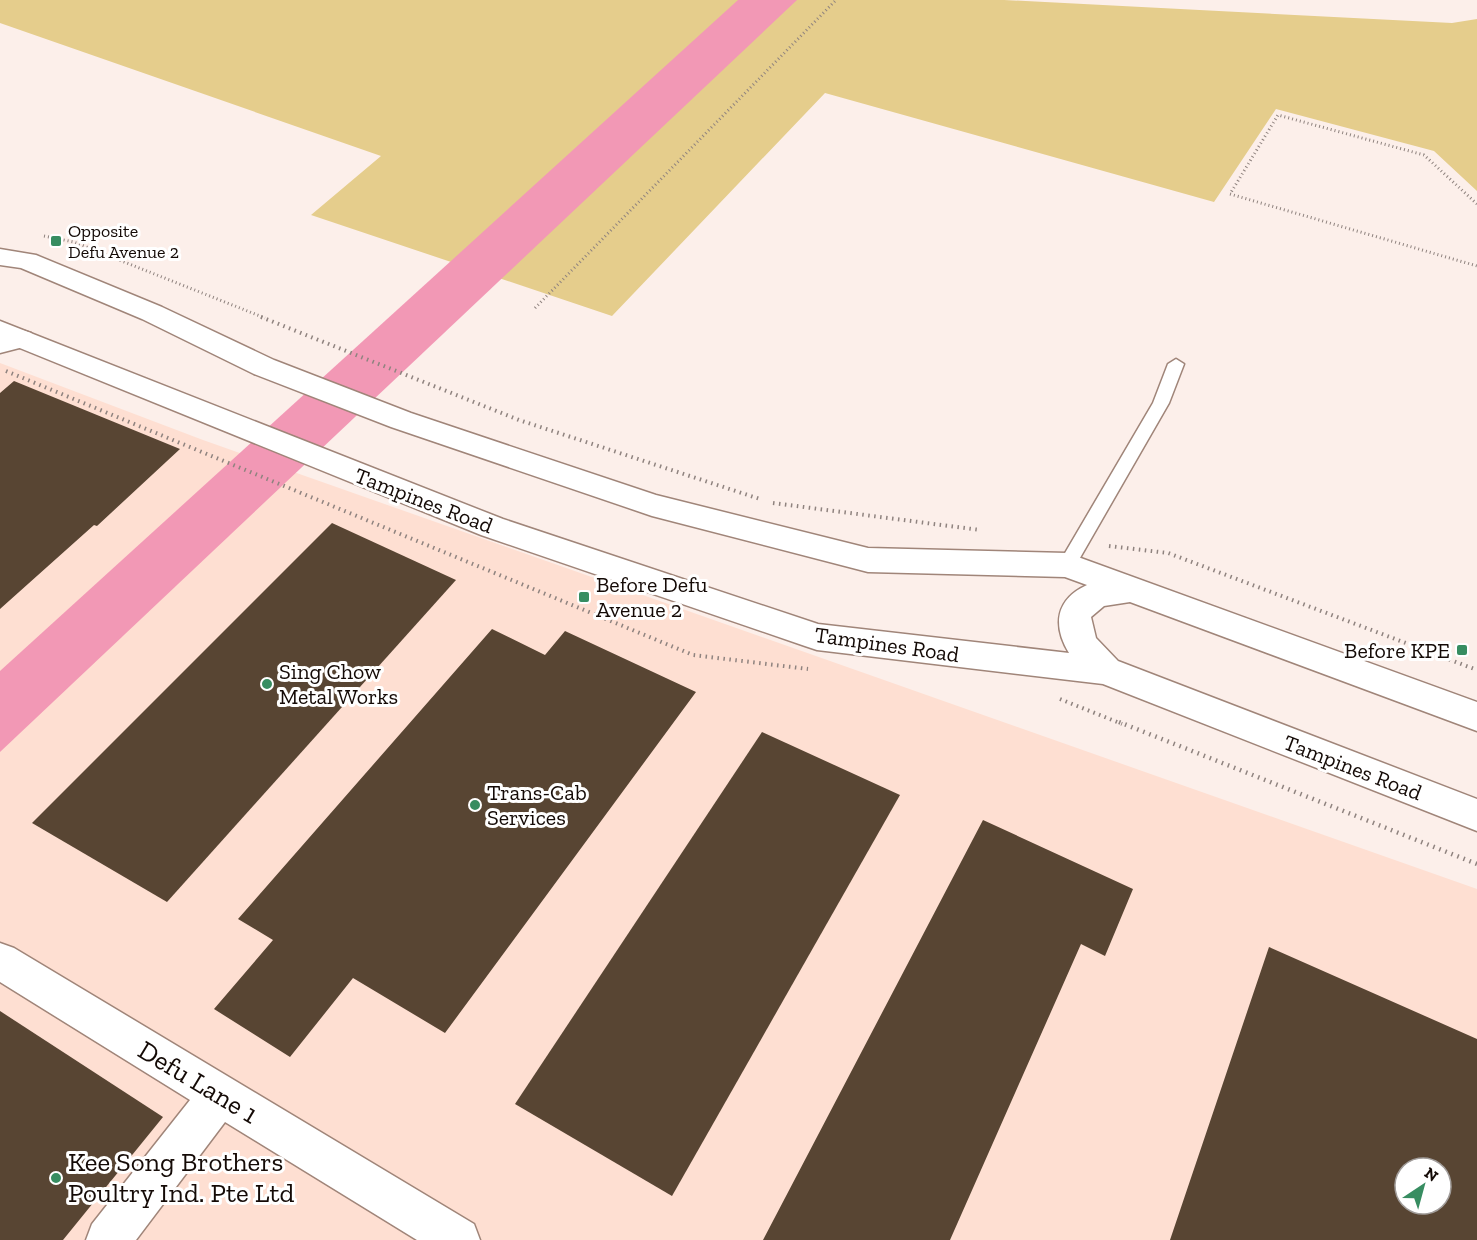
<svg xmlns="http://www.w3.org/2000/svg" width="1477" height="1240" font-family="'Zilla Slab',serif">
<rect width="100%" height="100%" fill="#fcefea"/>
<path fill="#fedfd2" fill-rule="evenodd" d="M0 363 203 440 1477 889V1240H0ZM1405 1168H1441V1204H1405Z"/>
<polygon fill="#e5cd8c" points="0,0 1004,0 1452,23 1477,19 1477,191 1434,151 1276,109 1214,202 825,93 612,316 311,215 381,156 0,23"/>
<polygon fill="#f298b5" points="738,0 797,0 0,752 0,671"/>
<g fill="#584533" fill-rule="evenodd">
<polygon points="14,381 180,449 97,526 94,525 0,609 0,393"/>
<polygon points="332,523 456,580 167,902 32,823"/>
<polygon points="492,629 545,655 565,631 696,692 445,1033 353,978 290,1057 214,1009 273,940 238,919"/>
<polygon points="762,732 900,795 672,1196 515,1104"/>
<polygon points="983,820 1133,889 1105,956 1081,944 950,1240 763,1240"/>
<path d="M1269 947 1477 1039V1240H1170ZM1405 1168H1441V1204H1405Z"/>
<polygon points="0,1011 163,1117 63,1240 0,1240"/>
</g>
<g fill="none" stroke-linecap="round" stroke-linejoin="round">
<defs>
<polygon id="lane" points="1176,359 1184,364 1169,403 1073,570 1061,570 1058,565 1153,403 1168,364"/>
<g id="street">
<polygon points="21,330 31,333 35,339 31,345 0,353 0,335"/>
<polygon points="0,943 14,948 474,1224 480,1240 417,1240 225,1122 136,1240 86,1240 92,1224 190,1100 0,982"/>
</g>
<path id="primary" d="M0 249 36 255 162 307 274 360 411 413 656 495 868 548 1067 553 1477 702V731L1130 602 1104 606 1091 617 1096 638 1118 661 1477 799V831L1103 684 817 650 805 646 481 535 0 340V321L503 519 818 624 1069 653C1052 625 1056 599 1087 585L1065 577 868 572 652 516 391 427 254 374 142 319 21 268 0 265Z"/>
</defs>
<use href="#lane" stroke="#a08579" stroke-width="3"/>
<use href="#street" stroke="#a08579" stroke-width="3"/>
<use href="#primary" stroke="#a08579" stroke-width="3"/>
<g stroke="#8f837f" stroke-width="3" stroke-dasharray="1 3" stroke-linecap="butt">
<polyline points="1477,204 1424,155 1278,115 1230,194 1477,266"/>
<polyline points="44,236 74,242 265,318"/>
<polyline points="535,308 836,0"/>
</g>
<g stroke="#8f837f" stroke-width="4" stroke-dasharray="1.5 4.5" stroke-linecap="butt">
<polyline points="261,317 519,420 760,499"/>
<polyline points="6,371 693,655 808,669"/>
<polyline points="773,503 980,530"/>
<polyline points="1109,546 1168,553 1477,670"/>
<polyline points="1060,699 1122,724"/>
</g>
<polyline stroke="#8f837f" stroke-width="4.5" stroke-dasharray="1.5 5" stroke-linecap="butt" points="1119,722 1477,864"/>
<use href="#lane" fill="#fff" fill-rule="evenodd"/>
<use href="#street" fill="#fff" fill-rule="evenodd"/>
<use href="#primary" fill="#fff" fill-rule="evenodd"/>
</g>
<g fill="#378d61" stroke="#fff" stroke-width="2">
<rect x="50" y="235" width="12" height="12" rx="3"/>
<rect x="578" y="591" width="12" height="12" rx="3"/>
<rect x="1456" y="644" width="12" height="12" rx="3"/>
<circle cx="267" cy="684" r="6"/>
<circle cx="475" cy="805" r="6"/>
<circle cx="56" cy="1178" r="6"/>
</g>
<g text-anchor="middle" stroke-width="6" stroke-linejoin="round" paint-order="stroke">
<g font-size="18" fill="#140a06" stroke="#fff" text-anchor="start">
<text x="68" y="237">Opposite<tspan x="68" dy="21">Defu Avenue 2</tspan></text>
</g>
<g font-size="22" fill="#140a06" stroke="#fff">
<text transform="translate(424 500) rotate(21)" y="8">Tampines Road</text>
<text transform="translate(887 644) rotate(8)" y="8">Tampines Road</text>
<text transform="translate(1353 767) rotate(21)" y="8">Tampines Road</text>
</g>
<g font-size="22" fill="#140a06" stroke="#fff" text-anchor="start">
<text x="596" y="592">Before Defu<tspan x="596" dy="25">Avenue 2</tspan></text>
<text x="1450" y="658" text-anchor="end">Before KPE</text>
<text x="279" y="679">Sing Chow<tspan x="279" dy="25">Metal Works</tspan></text>
<text x="487" y="800">Trans-Cab<tspan x="487" dy="25">Services</tspan></text>
</g>
<g font-size="27" fill="#140a06" stroke="#fff">
<text transform="translate(198 1082) rotate(31)" y="9">Defu Lane 1</text>
</g>
<g font-size="27" fill="#140a06" stroke="#fff" text-anchor="start">
<text x="68" y="1171">Kee Song Brothers<tspan x="68" dy="31">Poultry Ind. Pte Ltd</tspan></text>
</g>
</g>
<g transform="translate(1423 1186) rotate(36)"><circle r="28" fill="#ffffff" stroke="#a19d9b" stroke-width="1.5"/>
<path d="M0-4.5L10 22L0 15L-10 22Z" fill="#378d61"/>
<text y="-9" font-size="16" font-weight="bold" text-anchor="middle" fill="#140a06">N</text>
</g>
</svg>
